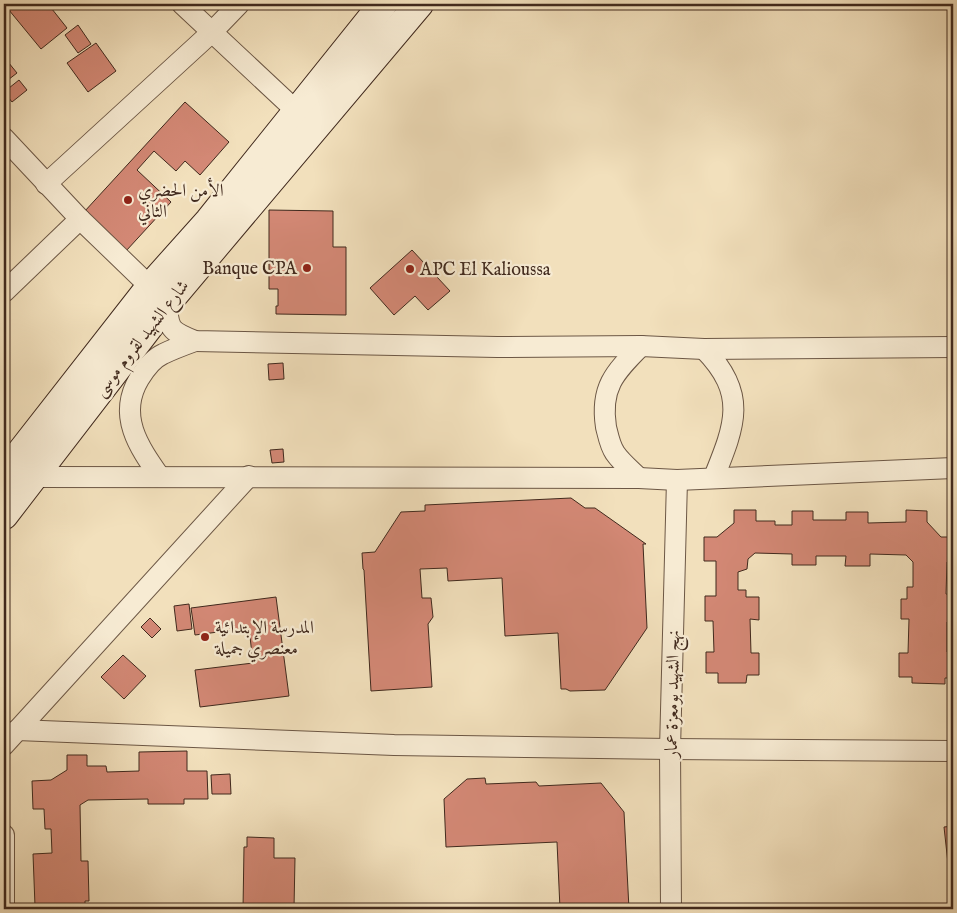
<svg xmlns="http://www.w3.org/2000/svg" width="957" height="913" font-family="'IM FELL English',Amiri,serif">
<rect width="100%" height="100%" fill="#f2e0bc"/>
<filter id="stains"><feTurbulence type="fractalNoise" baseFrequency=".004" numOctaves="4"/><feColorMatrix values="0 0 0 0 .2 0 0 0 0 .09 0 0 0 0 .02 0 0 0 .5 -.17"/></filter>
<radialGradient id="worn" r=".72"><stop offset=".6" stop-color="#630" stop-opacity="0"/><stop offset="1" stop-color="#630" stop-opacity=".3"/></radialGradient>
<g fill="#d38875" stroke="#40291d">
<polygon points="4,4 48,4 67,28 41,49"/>
<polygon points="78,25 91,44 78,53 65,35"/>
<polygon points="96,43 116,71 88,92 67,63"/>
<polygon points="4,57 17,73 4,83"/>
<polygon points="19,80 27,90 12,102 4,92"/>
<polygon points="185,102 229,142 200,175 185,161 176,171 154,151 137,170 171,202 126,251 84,212"/>
<polygon points="269,210 333,211 333,247 346,247 346,315 276,314 276,306 278,306 278,289 269,289"/>
<polygon points="412,250 450,291 428,310 415,296 394,315 370,288"/>
<polygon points="283,363 284,379 269,380 268,364"/>
<polygon points="283,449 284,462 272,463 270,450"/>
<polygon points="571,498 585,508 595,508 646,544 643,544 647,628 605,690 570,691 566,689 561,689 558,633 505,636 502,578 448,581 447,568 420,569 422,598 431,598 433,617 428,624 432,687 371,691 364,570 363,569 362,553 375,552 401,512 425,511 425,505"/>
<polygon points="734,510 756,510 756,521 775,521 775,525 792,525 792,511 813,511 813,520 846,520 846,512 868,512 868,523 906,522 906,510 927,511 927,522 941,537 953,537 953,562 947,562 946,594 953,595 953,622 947,622 947,652 953,652 953,678 945,678 945,684 912,683 912,677 899,677 899,653 908,653 909,619 901,619 901,599 907,599 907,587 913,587 913,562 906,555 870,554 870,566 845,566 846,556 816,556 816,565 792,565 792,554 755,553 748,559 747,569 738,572 738,590 746,590 746,597 759,597 759,620 750,619 751,653 759,653 759,675 747,675 746,683 718,683 718,673 706,673 706,652 714,652 713,621 705,621 705,596 716,596 716,561 704,561 704,537 717,537 734,523"/>
<polygon points="276,597 289,696 200,707 195,670 253,663 249,628 195,635 191,608"/>
<polygon points="189,604 192,629 177,631 174,606"/>
<polygon points="150,618 161,629 152,638 141,627"/>
<polygon points="123,655 146,676 124,699 101,677"/>
<polygon points="187,751 187,771 207,771 208,799 184,799 184,804 148,804 148,799 88,800 80,805 81,861 88,861 89,901 85,901 85,909 56,909 56,906 35,906 33,854 52,853 51,829 45,829 44,809 33,809 32,781 51,780 67,770 67,755 87,755 87,766 106,766 107,772 139,771 139,752"/>
<polygon points="230,774 231,794 212,794 211,775"/>
<polygon points="485,778 486,784 536,782 539,786 601,783 624,812 629,909 560,909 557,842 446,847 444,799 467,779"/>
<polygon points="953,826 953,909 944,827"/>
<polygon points="247,837 274,838 274,858 295,858 294,908 243,909 244,847 247,847"/>
</g>
<g fill="none" stroke-linecap="round" stroke-linejoin="round">
<defs>
<g id="street">
<polyline points="182,4 306,120"/>
<path d="M4 138 80 219 167 303C168 329 170 331 195 341L497 347 641 346 704 349 953 347"/>
<polyline points="46,184 212,32 239,4"/>
<polyline points="4,292 80,219"/>
<path d="M704 349C748 394 735 425 714 477"/>
<polyline points="33,477 639,478 677,480 953,468"/>
<path d="M160 477C139 447 117 416 139 379 145 369 152 359 163 354 173 349 184 345 195 341"/>
<path d="M639 478C631 470 621 462 615 453 610 446 608 435 606 427 600 388 614 373 641 346"/>
<polyline points="17,730 394,745 670,749 953,751"/>
<polyline points="4,745 249,476"/>
<polyline points="4,835 4,909"/>
<polyline points="671,909 670,749 677,480"/>
</g>
<g id="secondary">
<polyline points="4,474 150,287 209,221 383,4"/>
<polyline points="4,515 167,303 419,4"/>
</g>
</defs>
<use href="#street" stroke="#6c5745" stroke-width="22"/>
<use href="#secondary" stroke="#40291d" stroke-width="30"/>
<use href="#street" stroke="#f7ebd3" stroke-width="20"/>
<use href="#secondary" stroke="#f7ebd3" stroke-width="28"/>
</g>
<g fill="#8f2418" stroke="#f7ebd3" stroke-width="2">
<circle cx="128" cy="200" r="5"/>
<circle cx="307" cy="268" r="5"/>
<circle cx="410" cy="269" r="5"/>
<circle cx="205" cy="637" r="5"/>
</g>
<g text-anchor="middle" stroke-width="4.5" stroke-linejoin="round" paint-order="stroke">
<g font-size="18" fill="#40291d" stroke="#f7ebd3" text-anchor="start">
<text x="138" y="196">الأمن الحضري<tspan x="138" dy="21">الثاني</tspan></text>
<text x="297" y="274" text-anchor="end">Banque CPA</text>
<text x="420" y="275">APC El Kalioussa</text>
<text x="215" y="633">المدرسة الإبتدائية<tspan x="215" dy="21">معنصري جميلة</tspan></text>
</g>
<g font-size="18" fill="#40291d" stroke="#f7ebd3">
<text transform="translate(141 338) rotate(-52)" y="6">شارع الشهيد لقروم موسى</text>
<text transform="translate(672 694) rotate(-89)" y="6">نهج الشهيد بومعزة عمار</text>
</g>
</g>
<rect width="957" height="913" fill="none" stroke="#f2e0bc" stroke-width="20"/>
<rect x="5" y="5" width="947" height="903" fill="none" stroke="#40291d" stroke-width="2.5"/>
<rect x="10" y="10" width="937" height="893" fill="none" stroke="#40291d"/>
<rect width="100%" height="100%" filter="url(#stains)"/>
<rect width="100%" height="100%" fill="url(#worn)"/>
</svg>
